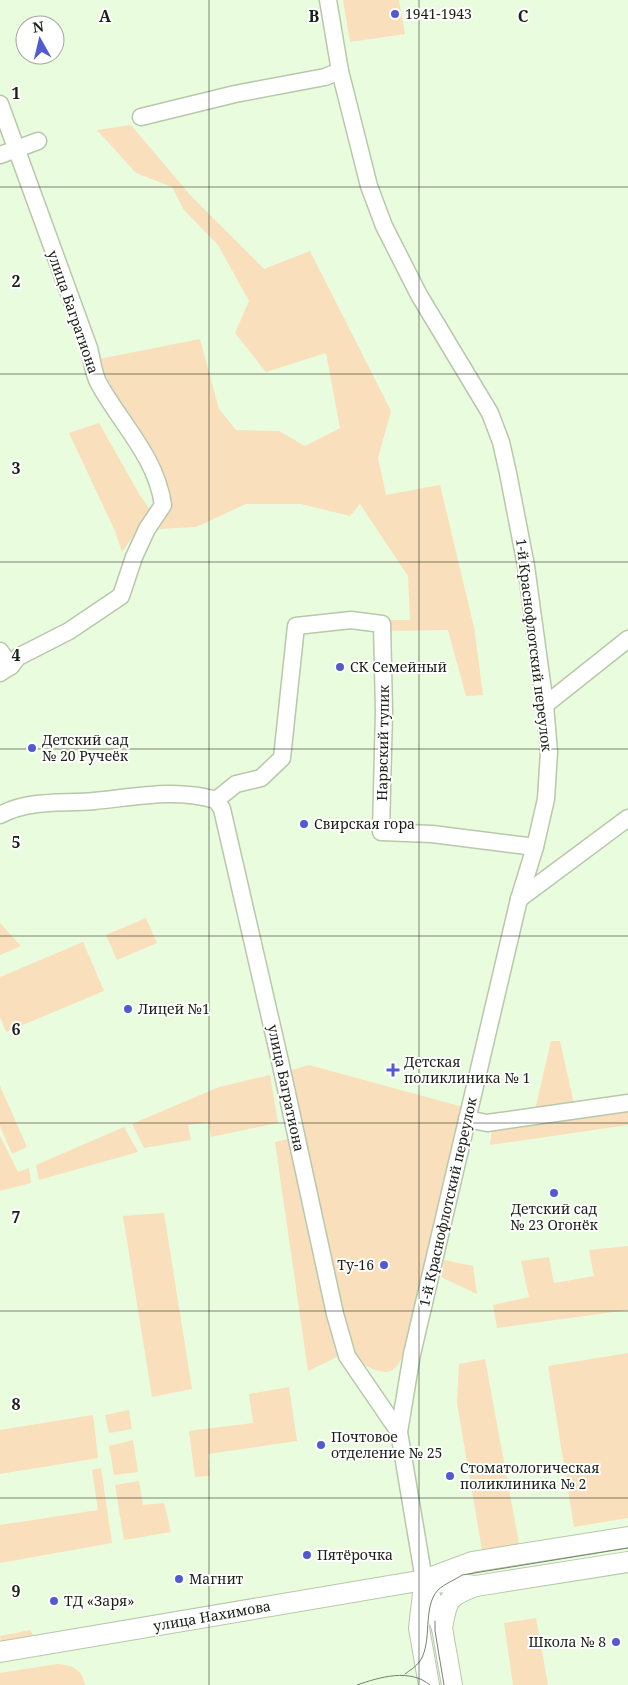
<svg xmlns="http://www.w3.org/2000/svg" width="628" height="1685" font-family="'Noto Serif',serif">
<rect width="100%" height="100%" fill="#eafcde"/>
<g fill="#f9dfbb">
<polygon points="343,0 399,0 405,34 350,42"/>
<polygon points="131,125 191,196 264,269 310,251 391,411 378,458 386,495 440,485 474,627 483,695 466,696 448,630 388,631 388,620 410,620 408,576 360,504 350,516 301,504 246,504 196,527 159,529 145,544 166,506 123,414 99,359 200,339 219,409 236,430 279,431 305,446 340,428 326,353 266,372 235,333 249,301 218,245 184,210 172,187 136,173 97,130"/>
<polygon points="99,423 139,494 151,511 122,552 115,531 69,433"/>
<polygon points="146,918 157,943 117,960 106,935"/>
<polygon points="0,923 21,946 0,955"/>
<polygon points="83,942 104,991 6,1032 0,1017 0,977"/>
<polygon points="551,1041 560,1041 574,1104 535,1110"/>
<path d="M309 1065 463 1107 408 1337C405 1346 402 1363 394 1369 389 1373 384 1372 379 1371 363 1367 355 1358 347 1344L289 1071Z"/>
<polygon points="270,1075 278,1123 211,1137 209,1122 188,1125 191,1140 144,1148 132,1124 219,1087"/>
<polygon points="0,1086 27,1147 12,1154 0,1126"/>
<polygon points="628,1108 628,1125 490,1145 492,1129"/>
<polygon points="124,1127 138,1152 39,1180 36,1165"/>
<polygon points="0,1136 18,1172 29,1168 31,1183 0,1191"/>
<polygon points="291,1138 339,1356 308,1371 275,1142"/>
<polygon points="164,1213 192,1389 152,1397 123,1216"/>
<polygon points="628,1246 628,1310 497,1328 493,1305 529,1297 521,1261 549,1257 554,1283 594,1276 589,1250"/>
<polygon points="444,1260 473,1266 477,1294 441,1277"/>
<polygon points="628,1353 628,1518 574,1527 548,1366"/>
<polygon points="485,1359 520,1549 483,1556 457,1403 459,1364"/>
<polygon points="289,1387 297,1441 208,1454 210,1476 195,1477 189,1431 253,1423 249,1394"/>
<polygon points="129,1410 132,1429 109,1433 105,1415"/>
<polygon points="93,1415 98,1458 0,1474 0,1430"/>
<polygon points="133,1440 138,1472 114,1475 109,1446"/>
<polygon points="101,1468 112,1543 0,1563 0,1525 98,1510 92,1470"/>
<polygon points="139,1481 143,1505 164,1503 171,1532 124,1540 115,1485"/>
<polygon points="536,1618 548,1685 513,1685 504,1623"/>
<polygon points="30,1630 37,1641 2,1647 0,1636"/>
<path d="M57 1664C72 1665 82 1669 85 1685H0V1673Z"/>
</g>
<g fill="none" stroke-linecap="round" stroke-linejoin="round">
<defs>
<g id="minor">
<polyline points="328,0 340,71 369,186 384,226 419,295 490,413 501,442 508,473 526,566 545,705 549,752 546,799 535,847 519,899 412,1354 399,1432"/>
<path d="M0 104 89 348C92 359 93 372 98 382 120 423 156 456 163 505L147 529 134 557 121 596 69 631 18 657 11 666 0 673"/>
<polyline points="141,117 235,94 325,77 340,71"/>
<polyline points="0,155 38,141"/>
<polyline points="0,651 11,666"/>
<polyline points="545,705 628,639"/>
<polyline points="216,800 236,784 261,778 282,758 296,626 351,620 382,624 384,711 381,832 432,834 535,847"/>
<path d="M0 815C30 799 62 804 94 801 136 797 175 788 216 800L222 809 280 1061 335 1314 347 1356 399 1432 424 1580"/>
<polyline points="519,899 628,818"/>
<polyline points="467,1119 487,1123 628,1103"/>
</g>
<g id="major">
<polyline points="424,1580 442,1628 452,1685"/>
<polyline points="429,1581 476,1586 628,1562"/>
<polyline points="424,1585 419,1628 429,1685"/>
<path d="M442 1628C447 1599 448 1596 476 1586"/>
<polyline points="0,1652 424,1580 472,1562 628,1537"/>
</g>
</defs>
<use href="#minor" stroke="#b7c8ab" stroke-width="19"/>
<use href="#major" stroke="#b7c8ab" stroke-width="22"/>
<use href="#minor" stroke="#fff" stroke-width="16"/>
<use href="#major" stroke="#fff" stroke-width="20"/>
<g stroke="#75816e" stroke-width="1">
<polyline points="435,1621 435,1631 444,1685"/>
<path d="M405 1674C410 1670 416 1667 420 1661 433 1641 422 1607 438 1590 444 1584 455 1580 462 1575L628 1548"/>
<path d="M357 1685C380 1677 410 1668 430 1685"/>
</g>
</g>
<path fill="none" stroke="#1a2016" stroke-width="1" stroke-opacity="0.55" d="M209 0V1685M419 0V1685M0 187H628M0 374H628M0 562H628M0 749H628M0 936H628M0 1123H628M0 1311H628M0 1498H628"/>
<g fill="#525ad0" stroke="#fff" stroke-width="2">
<circle cx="395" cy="14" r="5"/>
<circle cx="340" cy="667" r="5"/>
<circle cx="32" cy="748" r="5"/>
<circle cx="304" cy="824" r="5"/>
<circle cx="128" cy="1009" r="5"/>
<path d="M390.5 1062.5h5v5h5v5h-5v5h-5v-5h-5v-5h5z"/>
<circle cx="554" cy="1193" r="5"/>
<circle cx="384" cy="1265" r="5"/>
<circle cx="321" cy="1445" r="5"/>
<circle cx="450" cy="1476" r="5"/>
<circle cx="307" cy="1555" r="5"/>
<circle cx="179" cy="1579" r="5"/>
<circle cx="54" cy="1601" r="5"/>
<circle cx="616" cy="1642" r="5"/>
</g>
<g text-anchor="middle" stroke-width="4" stroke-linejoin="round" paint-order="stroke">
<g font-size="14" fill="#1a2016" stroke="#fff" text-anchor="start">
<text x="405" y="19">1941-1943</text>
<text x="350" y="672">СК Семейный</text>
<text x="42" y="745">Детский сад<tspan x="42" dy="16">№ 20 Ручеёк</tspan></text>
<text x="314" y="829">Свирская гора</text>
<text x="138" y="1014">Лицей №1</text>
<text x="404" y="1067">Детская<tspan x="404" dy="16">поликлиника № 1</tspan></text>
<text x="554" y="1214" text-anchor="middle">Детский сад<tspan x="554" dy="16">№ 23 Огонёк</tspan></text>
<text x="374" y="1270" text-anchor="end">Ту-16</text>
<text x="331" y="1442">Почтовое<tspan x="331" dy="16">отделение № 25</tspan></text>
<text x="460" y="1473">Стоматологическая<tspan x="460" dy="16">поликлиника № 2</tspan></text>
<text x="317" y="1560">Пятёрочка</text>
<text x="189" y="1584">Магнит</text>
<text x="64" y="1606">ТД «Заря»</text>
<text x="606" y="1647" text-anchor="end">Школа № 8</text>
</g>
<g font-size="14" fill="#1a2016" stroke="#fff">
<text transform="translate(73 312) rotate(71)" y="5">улица Багратиона</text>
<text transform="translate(534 645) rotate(83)" y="5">1-й Краснофлотский переулок</text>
<text transform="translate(383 743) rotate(-89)" y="5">Нарвский тупик</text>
<text transform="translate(286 1088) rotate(78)" y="5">улица Багратиона</text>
<text transform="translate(448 1202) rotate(-77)" y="5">1-й Краснофлотский переулок</text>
<text transform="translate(212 1616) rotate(-10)" y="5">улица Нахимова</text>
</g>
</g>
<g font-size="16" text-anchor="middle" font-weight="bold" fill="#1a2016" stroke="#fff" stroke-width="4" stroke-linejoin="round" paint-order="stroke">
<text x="105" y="22">A</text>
<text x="314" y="22">B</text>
<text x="523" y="22">C</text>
<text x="16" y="99">1</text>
<text x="16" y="287">2</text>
<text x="16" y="474">3</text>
<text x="16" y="661">4</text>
<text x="16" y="848">5</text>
<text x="16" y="1035">6</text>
<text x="16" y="1223">7</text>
<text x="16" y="1410">8</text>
<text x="16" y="1597">9</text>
</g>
<g transform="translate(40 40) rotate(352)"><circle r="24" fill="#ffffff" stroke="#a3a6a2"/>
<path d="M0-4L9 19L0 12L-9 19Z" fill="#525ad0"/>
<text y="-8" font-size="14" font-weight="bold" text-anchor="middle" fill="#1a2016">N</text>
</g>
</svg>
